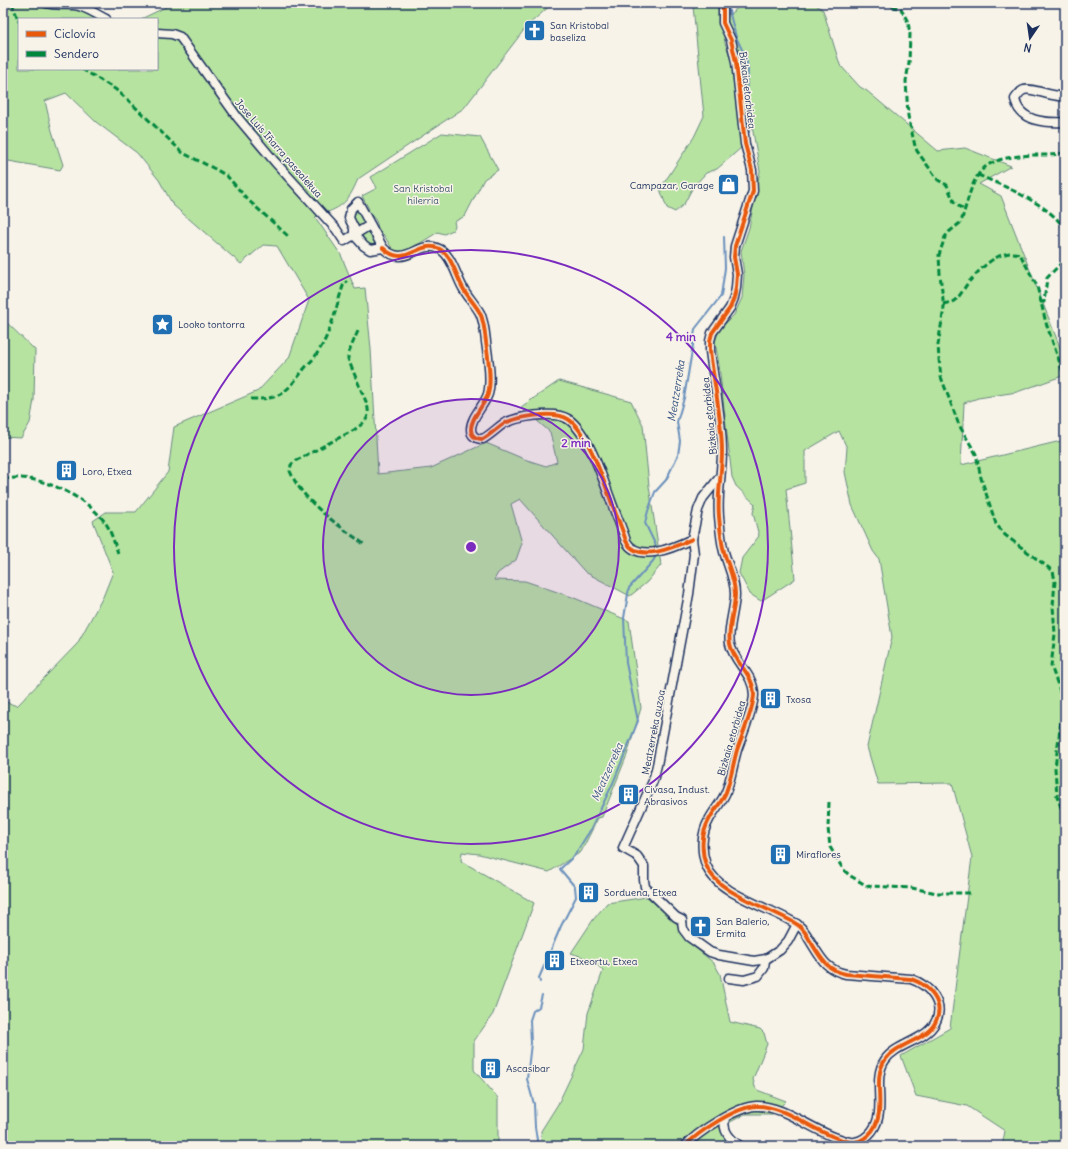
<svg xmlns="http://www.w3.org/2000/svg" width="1068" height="1149" font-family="Delius,sans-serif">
<rect width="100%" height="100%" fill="#f7f3e8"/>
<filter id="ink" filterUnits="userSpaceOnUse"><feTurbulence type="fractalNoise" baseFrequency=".025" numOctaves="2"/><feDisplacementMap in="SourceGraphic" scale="8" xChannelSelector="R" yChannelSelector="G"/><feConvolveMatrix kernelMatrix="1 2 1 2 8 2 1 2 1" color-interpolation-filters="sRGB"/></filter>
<g filter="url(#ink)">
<g fill="#b7e3a1" stroke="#698980">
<path d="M3 3H32L47 8 74 7 98 19H19V69H157V19H141L166 7V3H553L527 26 464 108 358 179C347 205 342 207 315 217L341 255 355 289 365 288 371 349 378 474 431 468 486 443 524 459 546 466 557 462 550 432 521 407 559 381 631 401 643 425 649 486 661 565 647 582 630 596 585 572 520 499 511 504 522 543 516 560 498 573 494 580 525 581 572 597 629 621 641 708 627 755 602 817 598 818 581 852 549 872 479 854 462 852 461 861 534 903 493 1014 474 1041V1070L498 1098V1146H3V701L17 706 77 644 103 597 113 572 93 521 106 512H136L168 472 174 427 258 391 289 358 309 300 277 246 263 245 241 264 173 205 159 180 137 153 96 122 66 93 45 101 52 131 63 165 60 170 3 160Z"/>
<polygon points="660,3 721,3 720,12 725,43 732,61 735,95 741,142 742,147 717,169 706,173 693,187 684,204 675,212 667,208 660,189 694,137 704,116 693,6 659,8"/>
<polygon points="744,3 814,3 823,10 840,65 860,87 867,91 938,151 965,148 1011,166 979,184 1001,196 1065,360 1065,375 1017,392 978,398 964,403 961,465 1065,440 1065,1146 1002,1146 1005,1131 967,1106 916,1096 901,1056 950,1028 972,857 952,783 878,784 867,747 892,637 879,559 873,551 852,505 845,472 847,448 839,431 805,451 805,483 786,489 795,579 761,601 750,594 739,573 742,558 759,536 753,513 755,504 736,486 732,477 719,365 715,342 719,330 734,315 742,298 744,275 741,251 749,228 760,171 739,53 726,17"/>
<path d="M442 133 480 137 498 170 484 179 465 216 454 222 455 226 453 230 444 234 438 232 414 247 395 253 383 234 380 235C375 228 381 224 371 215H368L366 211 369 209 362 196 377 188 371 177Z"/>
<path d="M358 209 366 223 357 229C354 221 351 216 358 209Z"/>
<path d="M370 229 377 244C368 247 365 241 361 234Z"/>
<polygon points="3,319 35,350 34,400 30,423 21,438 3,437"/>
<path d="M647 897 673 919 693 946 714 963 720 974 730 1022 760 1029 764 1033 767 1044 753 1079 755 1087 757 1090 786 1101 773 1114H745L725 1125 726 1139 735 1146H542L541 1131 558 1104 584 1049 588 1013 603 971C594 960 583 957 571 953L593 920 607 903Z"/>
</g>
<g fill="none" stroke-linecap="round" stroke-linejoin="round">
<g stroke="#6a90bc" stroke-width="2">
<polyline points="727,3 736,37 746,58 748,69 747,97 748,111 749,132"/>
<polyline points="656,546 645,523 648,511 655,492 666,480 678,455 680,441 677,422 684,398 693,345 695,329 721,296 725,268 724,237"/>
<polyline points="540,982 539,978 561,926 576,897 575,887 560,869 574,856 591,829 613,783 638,721 626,663 624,618 629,588 653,561 656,556"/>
<polyline points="536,1146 537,1140 535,1127 534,1104 527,1079 531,1043 530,1020 533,1011 539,1007 542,995"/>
</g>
<defs>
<g id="minor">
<path d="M46 3C56 6 64 4 74 5 85 6 96 14 106 19"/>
<polyline points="157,33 172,34 180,37 238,118 275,162 336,229 344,241 370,225"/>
<path d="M1065 96C1053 98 1032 87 1024 90 1020 91 1018 95 1015 99 1019 122 1046 123 1065 122"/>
<polygon points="358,202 383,248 370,250 364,246 354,235 354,228 349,218 351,209"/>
<path d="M383 248C405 269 417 241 437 248 451 252 456 276 463 288 467 296 475 304 480 313 484 321 485 333 486 342 488 357 492 380 488 394 484 406 471 417 471 429 471 437 477 439 483 439 490 435 496 429 503 424 516 417 554 410 568 419 588 432 603 479 611 501 616 515 622 528 626 541 638 564 675 547 692 539"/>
<polyline points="720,477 703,498 698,510 692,539 694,554 689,594 657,765 653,781 623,848 637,856 644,866 644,880 645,887 676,917 682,920 683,929 689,937 710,952 719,955 754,961 766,959 780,950 788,941 797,924"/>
<polyline points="729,978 744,980 758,976 764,968 765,960"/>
<path d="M725 1118C722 1131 730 1139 740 1146"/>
<path d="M685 1146C698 1132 736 1107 756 1106 783 1105 812 1130 837 1138 843 1140 849 1143 855 1142 862 1141 868 1136 872 1131 888 1110 871 1080 885 1060 897 1043 925 1041 935 1023 946 1004 929 985 911 979L846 974C825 970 820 956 809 939 806 933 803 929 798 925 773 908 717 895 706 865 701 851 701 834 709 820 714 810 722 802 726 792 731 779 733 764 737 750 742 735 753 711 754 695 754 674 734 663 730 644 727 629 735 610 735 594 735 579 728 566 724 552 721 541 720 528 719 516 717 494 722 473 722 452 722 418 714 384 710 351V341L712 333 730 308 734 298 736 288 737 274 734 257 735 246 753 191 752 170 745 144 736 62 731 40 723 23V3"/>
</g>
</defs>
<use href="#minor" stroke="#1b2f5e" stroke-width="11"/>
<use href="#minor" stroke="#f7f3e8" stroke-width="8"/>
<g stroke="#00873e" stroke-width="3" stroke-dasharray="6 3" stroke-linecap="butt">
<polyline points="12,3 19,22"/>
<polyline points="883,3 901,9 908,22 910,34 909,63 906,81 908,116 915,146 917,151 938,180 947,185 954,202 961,208 965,207"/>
<polyline points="82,69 115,89 129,101 183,153 215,169 227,176 248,200 288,236"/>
<path d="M1065 152C1054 156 1042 155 1031 155 977 159 976 171 962 219L960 223 949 232 945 237 939 255 940 274 944 308 938 345 939 359 941 377 959 425 976 454 981 478 996 524 1005 535 1053 571 1055 581 1053 606 1055 634 1051 666 1059 688 1063 705 1055 768 1057 796 1065 819"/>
<path d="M978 175C1002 185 1053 206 1065 230"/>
<polyline points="1040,302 1044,302 1047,278 1065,259"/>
<path d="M943 304C946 303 950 303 952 302 960 298 963 289 968 283 980 269 999 248 1020 254L1037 286 1046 323 1065 378"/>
<path d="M358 331 348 354V359L367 404C371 419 365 422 354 430L295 461 291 465 290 471C303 503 339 525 365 545"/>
<path d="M251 399C280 400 287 392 304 369 308 364 313 360 316 355 331 334 335 310 343 286L347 281"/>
<path d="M3 479C9 479 16 477 22 478 50 480 93 501 108 527 112 535 115 545 118 553"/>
<polyline points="829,802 828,828 830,847 843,869 849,875 867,886 912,888 937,893 970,893"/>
</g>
<defs>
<g id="cycleway">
<path d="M383 248C405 269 417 241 437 248 451 252 456 276 463 288 467 296 475 304 480 313 484 321 485 333 486 342 488 357 492 380 488 394 484 406 471 417 471 429 471 437 477 439 483 439 490 435 496 429 503 424 516 417 554 410 568 419 588 432 603 479 611 501 616 515 622 528 626 541 638 564 675 547 692 539"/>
<path d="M685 1146C698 1132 736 1107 756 1106 783 1105 812 1130 837 1138 843 1140 849 1143 855 1142 862 1141 868 1136 872 1131 888 1110 871 1080 885 1060 897 1043 925 1041 935 1023 946 1004 929 985 911 979L846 974C825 970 820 956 809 939 806 933 803 929 798 925 773 908 717 895 706 865 701 851 701 834 709 820 714 810 722 802 726 792 731 779 733 764 737 750 742 735 753 711 754 695 754 674 734 663 730 644 727 629 735 610 735 594 735 579 728 566 724 552 721 541 720 528 719 516 717 494 722 473 722 452 722 418 714 384 710 351V341L712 333 730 308 734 298 736 288 737 274 734 257 735 246 753 191 752 170 745 144 736 62 731 40 723 23V3"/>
</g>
</defs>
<use href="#cycleway" stroke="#f7f3e8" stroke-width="6"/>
<use href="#cycleway" stroke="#e8590c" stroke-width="4"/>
</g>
</g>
<circle cx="471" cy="547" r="148" fill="#7b2cbf" fill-opacity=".12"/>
<g fill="none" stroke="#7b2cbf" stroke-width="2">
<circle cx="471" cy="547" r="148"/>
<circle cx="471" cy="547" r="297"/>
</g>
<defs>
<symbol id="church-square" viewBox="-11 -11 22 22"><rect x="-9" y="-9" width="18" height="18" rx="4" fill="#1f6fb2" stroke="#f7f3e8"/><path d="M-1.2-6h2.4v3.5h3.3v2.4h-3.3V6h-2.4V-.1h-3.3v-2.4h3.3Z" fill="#fff"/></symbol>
<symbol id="shop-square" viewBox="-11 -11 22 22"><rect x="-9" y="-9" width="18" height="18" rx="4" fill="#1f6fb2" stroke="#f7f3e8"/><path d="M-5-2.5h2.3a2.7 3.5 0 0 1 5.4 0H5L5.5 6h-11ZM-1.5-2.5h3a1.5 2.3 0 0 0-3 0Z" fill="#fff"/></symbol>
<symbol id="sight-square" viewBox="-11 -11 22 22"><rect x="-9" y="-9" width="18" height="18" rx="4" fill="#1f6fb2" stroke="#f7f3e8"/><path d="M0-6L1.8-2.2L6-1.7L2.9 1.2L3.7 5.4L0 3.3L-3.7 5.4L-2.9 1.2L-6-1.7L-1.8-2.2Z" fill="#fff"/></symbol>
<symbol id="building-square" viewBox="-11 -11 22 22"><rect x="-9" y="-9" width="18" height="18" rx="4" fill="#1f6fb2" stroke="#f7f3e8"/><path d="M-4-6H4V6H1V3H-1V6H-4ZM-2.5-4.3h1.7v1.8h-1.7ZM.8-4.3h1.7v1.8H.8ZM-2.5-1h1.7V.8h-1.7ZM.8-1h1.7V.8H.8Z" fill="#fff"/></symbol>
</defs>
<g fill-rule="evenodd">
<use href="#church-square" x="522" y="18" width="25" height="25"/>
<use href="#shop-square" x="716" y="172" width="25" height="25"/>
<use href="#sight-square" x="150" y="312" width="25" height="25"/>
<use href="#building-square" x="54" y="458" width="25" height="25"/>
<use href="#building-square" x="758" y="686" width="25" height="25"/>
<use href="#building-square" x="616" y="782" width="25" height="25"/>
<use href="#building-square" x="768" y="842" width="25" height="25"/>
<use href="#building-square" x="576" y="880" width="25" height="25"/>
<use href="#church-square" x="688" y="914" width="25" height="25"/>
<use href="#building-square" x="542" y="948" width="25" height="25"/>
<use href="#building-square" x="478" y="1056" width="25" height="25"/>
</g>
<g text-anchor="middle" stroke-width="3" stroke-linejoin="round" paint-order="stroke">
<g font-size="10" fill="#1b2f5e" stroke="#f7f3e8" text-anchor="start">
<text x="550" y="29">San Kristobal<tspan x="550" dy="12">baseliza</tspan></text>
<text x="714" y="189" text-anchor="end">Campazar, Garage</text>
<text x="178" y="328">Looko tontorra</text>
<text x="82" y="475">Loro, Etxea</text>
<text x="786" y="703">Txosa</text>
<text x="644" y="793">Civasa, Indust.<tspan x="644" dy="12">Abrasivos</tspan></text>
<text x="796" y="858">Miraflores</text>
<text x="604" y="896">Sorduena, Etxea</text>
<text x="716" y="925">San Balerio,<tspan x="716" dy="12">Ermita</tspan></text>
<text x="570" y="965">Etxeortu, Etxea</text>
<text x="506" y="1072">Ascasibar</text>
</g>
<g font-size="10" fill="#1b2f5e" stroke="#f7f3e8">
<text transform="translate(748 90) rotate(83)" y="4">Bizkaia etorbidea</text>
<text transform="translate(279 148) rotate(49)" y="4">Jose Luis Iñarra pasealekua</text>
<text transform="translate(709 416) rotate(-96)" y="4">Bizkaia etorbidea</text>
<text transform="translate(653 732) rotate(-79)" y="4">Meatzerreka auzoa</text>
<text transform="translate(731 738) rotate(-74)" y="4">Bizkaia etorbidea</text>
</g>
<g font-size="10" fill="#3a536b" stroke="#f7f3e8">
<text x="423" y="192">San Kristobal<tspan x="423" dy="12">hilerria</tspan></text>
</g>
<g font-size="11" font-style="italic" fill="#3c5785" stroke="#f7f3e8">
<text transform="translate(676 391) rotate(-81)" y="4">Meatzerreka</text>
<text transform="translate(607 772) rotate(-66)" y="4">Meatzerreka</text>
</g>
</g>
<circle cx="471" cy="547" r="6" fill="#7b2cbf" stroke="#f7f3e8" stroke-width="2"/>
<g font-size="12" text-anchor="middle" font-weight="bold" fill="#7b2cbf" stroke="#f7f3e8" stroke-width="3" stroke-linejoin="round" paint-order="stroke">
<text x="681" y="341">4 min</text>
<text x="576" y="447">2 min</text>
</g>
<rect width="1068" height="1149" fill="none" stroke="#f7f3e8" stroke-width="16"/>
<rect x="8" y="8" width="1052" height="1133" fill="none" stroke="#1b2f5e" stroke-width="1.5" filter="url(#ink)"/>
<rect x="18" y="18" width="140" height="52" fill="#f7f3e8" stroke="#9fa5b1"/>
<rect x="26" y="31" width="20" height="6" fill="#e8590c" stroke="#9fa5b1"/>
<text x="54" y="38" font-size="12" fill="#1b2f5e">Ciclovía</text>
<rect x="26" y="51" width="20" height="6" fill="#00873e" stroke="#9fa5b1"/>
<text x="54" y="58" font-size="12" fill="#1b2f5e">Sendero</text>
<g transform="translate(1030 38) rotate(193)" stroke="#f7f3e8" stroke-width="3" paint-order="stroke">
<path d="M0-3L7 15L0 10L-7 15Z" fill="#1b2f5e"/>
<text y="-6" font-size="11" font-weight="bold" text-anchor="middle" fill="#1b2f5e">N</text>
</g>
</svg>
